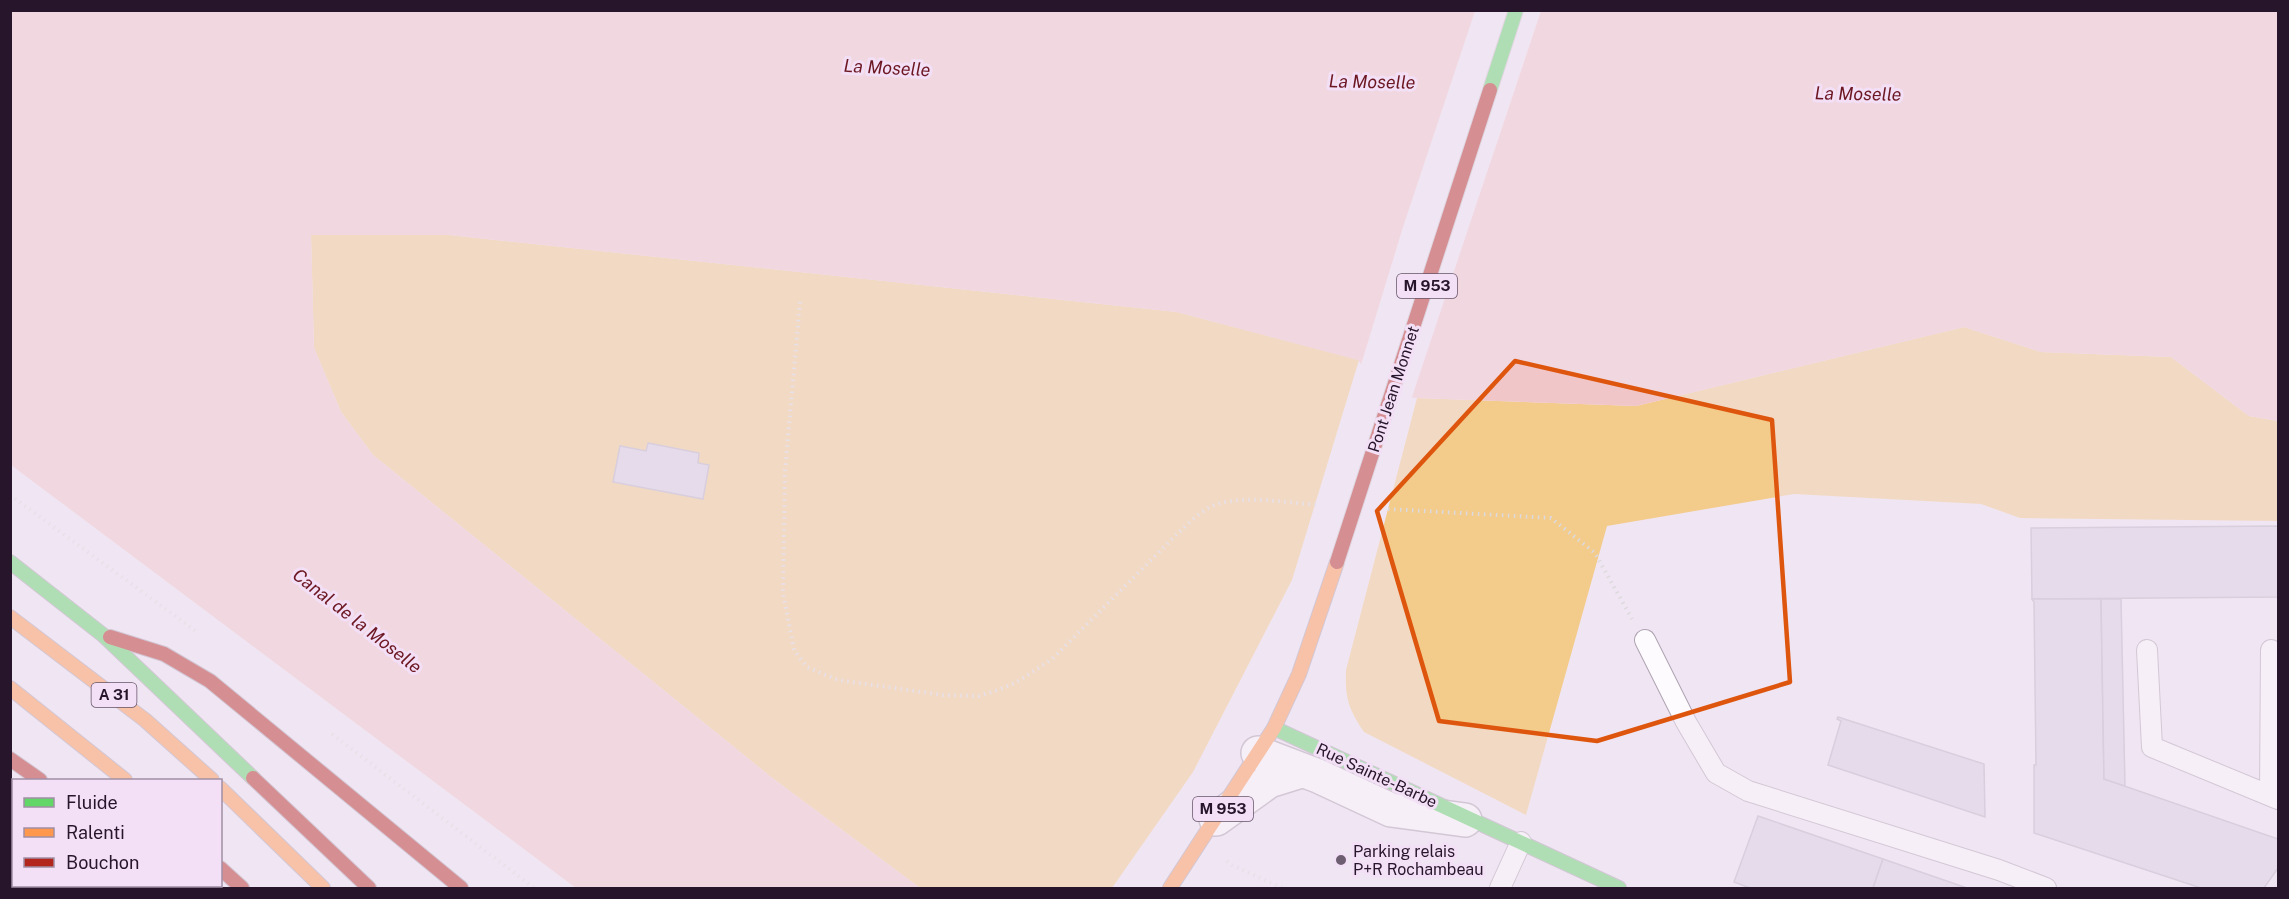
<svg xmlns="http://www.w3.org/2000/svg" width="2289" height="899" font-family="'Public Sans',sans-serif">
<rect width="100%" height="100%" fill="#f0e5f2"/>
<g fill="#f3cb8b">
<polygon points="311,235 449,235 1177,312 1359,360 1292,580 1193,772 1112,888 920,888 771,777 373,455 341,412 314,348"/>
<path d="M1964 327 2041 352 2171 357 2249 416 2278 421V521L2020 518 1981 504 1794 494 1607 526 1526 815 1364 732C1348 708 1345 698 1346 670L1417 398 1636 406Z"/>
</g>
<polygon fill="#f1c6c9" points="10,11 2278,11 2278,421 2249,416 2171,357 2041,352 1964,327 1636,406 1417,398 1408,397 1377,386 1358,360 1177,312 449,235 311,235 314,348 341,412 373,455 771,777 920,888 576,888 11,465"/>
<polygon fill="#f0e5f2" points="1475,11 1541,11 1411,400 1407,400 1375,389 1360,368 1403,227"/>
<g fill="#d8cfdf" stroke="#bab1c3" stroke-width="1.5">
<polygon points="648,443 699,453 698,463 709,465 703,499 613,482 620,446 646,451"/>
<polygon points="2278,526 2278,597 2032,599 2031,528"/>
<polygon points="2032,599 2101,599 2104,779 2278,839 2278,868 2264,888 2201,888 2034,833 2034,765 2036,765 2034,602"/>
<polygon points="2101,599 2121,599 2125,786 2104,779"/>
<polygon points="1838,717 1984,764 1985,817 1828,765 1841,721 1837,719"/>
<polygon points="1758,816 1883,859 1873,888 1750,888 1734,882"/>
<polygon points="1883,859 1967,888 1873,888"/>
</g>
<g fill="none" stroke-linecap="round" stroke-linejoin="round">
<defs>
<g id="lane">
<polyline points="1645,640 1686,722 1716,773 1748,791 1999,870 2046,888"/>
<polyline points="2147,650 2152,747 2278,799"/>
<polyline points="2270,795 2271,650"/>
<polyline points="1500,888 1521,842"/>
</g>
<g id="street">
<polyline points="1258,753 1318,776 1391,810 1465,820"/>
<polyline points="1216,819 1269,781 1301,771"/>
</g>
<g id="fast">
<polyline points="10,562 103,635 253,778"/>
<polyline points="1274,728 1619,888"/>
</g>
<g id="slow">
<polyline points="10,617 145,720 212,780"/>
<polyline points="10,688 125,780"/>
<polyline points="220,788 323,888"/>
<polyline points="10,853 14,848"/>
<polyline points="135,886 140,888"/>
<polyline points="1170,888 1274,728 1299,674 1337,562"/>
</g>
<g id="jam">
<polyline points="110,637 164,654 210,681 461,888"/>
<polyline points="10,759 40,780"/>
<polyline points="253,778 369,888"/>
<polyline points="220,868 242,888"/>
</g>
</defs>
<use href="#lane" stroke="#afa2b2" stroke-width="22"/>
<use href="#street" stroke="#afa2b2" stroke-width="36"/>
<use href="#fast" stroke="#afa2b2" stroke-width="16"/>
<use href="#slow" stroke="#afa2b2" stroke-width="16"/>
<use href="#jam" stroke="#afa2b2" stroke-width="16"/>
<g stroke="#dddade" stroke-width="4" stroke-dasharray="1.5 4.5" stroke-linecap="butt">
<path d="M800 302 785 471 783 593 794 650 807 667 838 680 943 695 979 696 998 690 1017 682 1052 659 1176 535C1188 524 1202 509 1217 504 1249 495 1288 503 1320 505"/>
<polyline points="10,495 197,632"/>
<polyline points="1388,509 1551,518 1595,553 1632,619"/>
<polyline points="332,734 534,888"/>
<polyline points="1227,861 1232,865 1282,888"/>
<polyline points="2276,888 2278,886"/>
</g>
<use href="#lane" stroke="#fdfbfd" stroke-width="20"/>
<use href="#street" stroke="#fdfbfd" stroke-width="33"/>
<use href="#fast" stroke="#63d668" stroke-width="14"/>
<use href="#slow" stroke="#ff974d" stroke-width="14"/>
<use href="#jam" stroke="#b3261e" stroke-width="14"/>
<defs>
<polyline id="fast-bridge" points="1490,90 1516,10"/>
<polyline id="jam-bridge" points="1337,562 1490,90"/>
</defs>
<use href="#fast-bridge" stroke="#cac2cc" stroke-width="16" stroke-linecap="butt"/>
<use href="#jam-bridge" stroke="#cac2cc" stroke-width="16" stroke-linecap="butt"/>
<use href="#fast-bridge" stroke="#63d668" stroke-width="14"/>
<use href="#jam-bridge" stroke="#b3261e" stroke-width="14"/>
</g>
<path d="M0 0H2289V899H0ZM1515 361 1772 420 1790 682 1597 741 1439 721 1377 511Z" fill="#f0e5f2" fill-opacity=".55" fill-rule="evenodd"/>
<path fill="none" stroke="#de560e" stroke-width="4.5" stroke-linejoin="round" d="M1515 361 1772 420 1790 682 1597 741 1439 721 1377 511Z"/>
<circle fill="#6d5e71" stroke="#f3e0f7" stroke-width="2" cx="1341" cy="860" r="6"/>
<g text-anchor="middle" stroke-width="6" stroke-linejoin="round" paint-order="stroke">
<g fill="#f3e0f7" stroke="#645368" stroke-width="1.5">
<rect x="1397" y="274" width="60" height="24" rx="4.5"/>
<rect x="91.5" y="683" width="45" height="24" rx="4.5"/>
<rect x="1193" y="797" width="60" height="24" rx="4.5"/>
</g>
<g font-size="15" font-weight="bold" fill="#27162b">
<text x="1427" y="291">M 953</text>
<text x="114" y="700">A 31</text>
<text x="1223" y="814">M 953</text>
</g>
<g font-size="16" fill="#27162b" stroke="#f3e0f7">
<text transform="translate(1393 389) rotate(-72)" y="6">Pont Jean Monnet</text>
<text transform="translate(1377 775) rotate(25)" y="6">Rue Sainte-Barbe</text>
</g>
<g font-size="16" fill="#27162b" stroke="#f3e0f7" text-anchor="start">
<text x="1353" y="857">Parking relais<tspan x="1353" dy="18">P+R Rochambeau</tspan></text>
</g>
<g font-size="18" font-style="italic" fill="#6c1721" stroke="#f3e0f7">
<text transform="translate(887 68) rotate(3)" y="6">La Moselle</text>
<text transform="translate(1372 82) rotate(1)" y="6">La Moselle</text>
<text transform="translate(1858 94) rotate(1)" y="6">La Moselle</text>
<text transform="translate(357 621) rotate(38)" y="6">Canal de la Moselle</text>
</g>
</g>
<rect width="2289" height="899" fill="none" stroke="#27162b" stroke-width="24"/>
<rect x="12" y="779" width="210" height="108" fill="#f3e0f7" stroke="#a18fa5" stroke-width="1.5"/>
<rect x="24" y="798" width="30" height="9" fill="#63d668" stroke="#a18fa5" stroke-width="1.5"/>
<text x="66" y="809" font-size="18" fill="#27162b">Fluide</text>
<rect x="24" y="828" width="30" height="9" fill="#ff974d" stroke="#a18fa5" stroke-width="1.5"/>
<text x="66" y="839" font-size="18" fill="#27162b">Ralenti</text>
<rect x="24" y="858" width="30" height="9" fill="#b3261e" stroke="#a18fa5" stroke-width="1.5"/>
<text x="66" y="869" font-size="18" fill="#27162b">Bouchon</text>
</svg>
